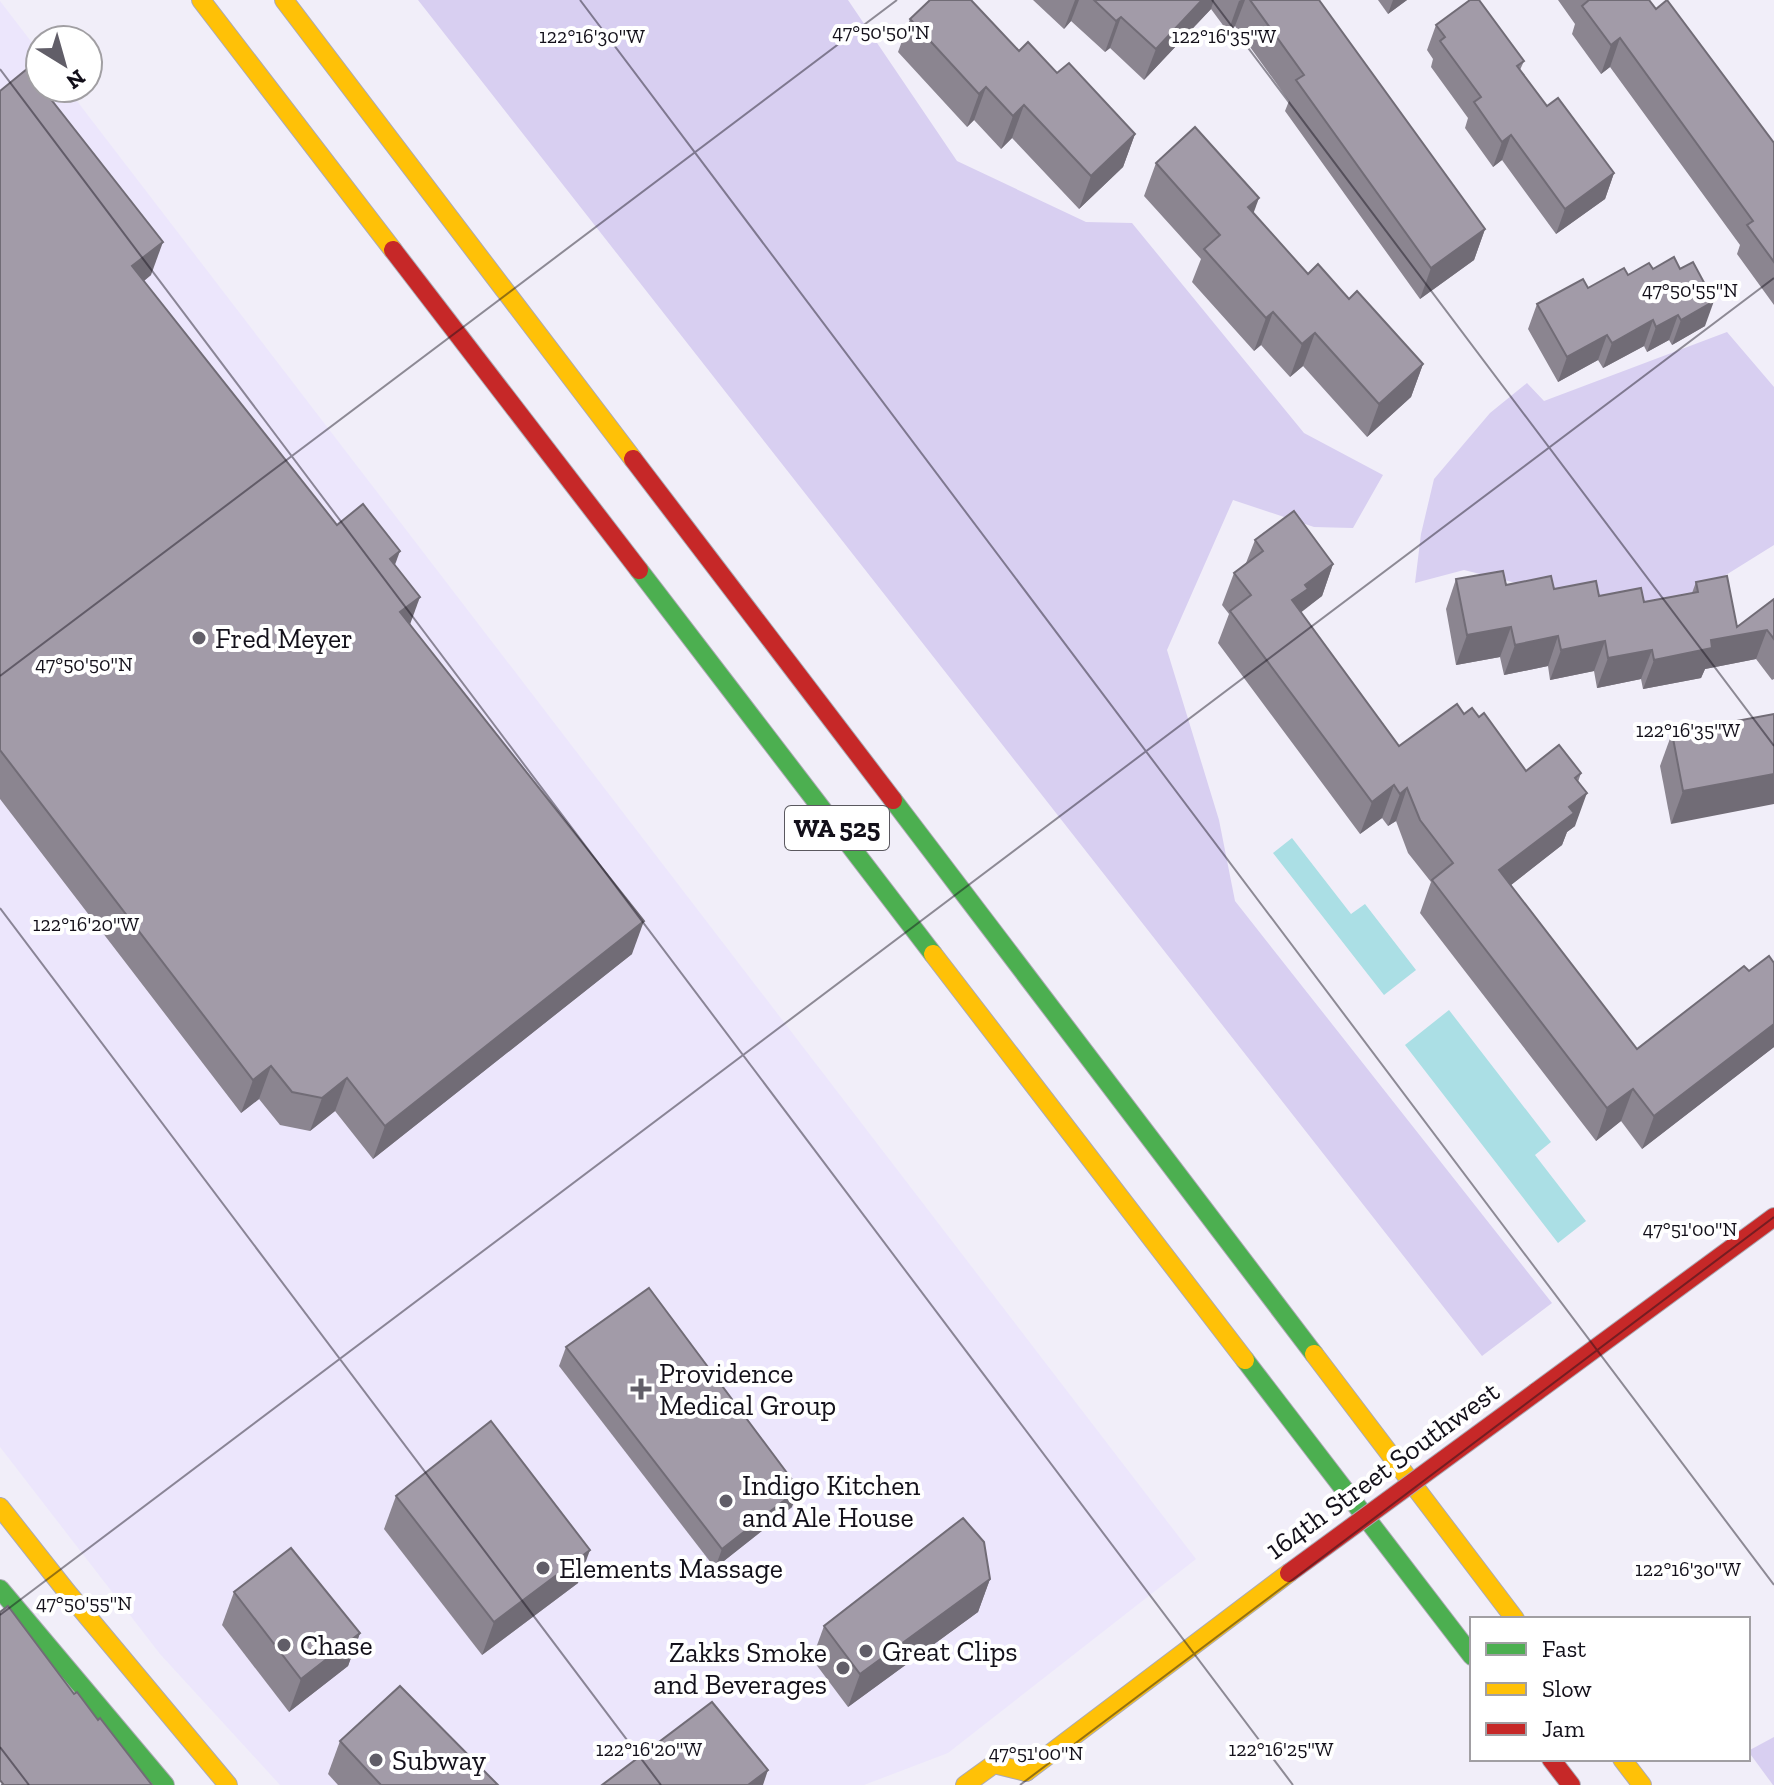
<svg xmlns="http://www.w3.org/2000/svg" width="1774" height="1785" font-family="'Zilla Slab',serif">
<rect width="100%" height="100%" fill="#f1eef9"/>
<polygon fill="#ece6fc" points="0,1 40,53 40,88 67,88 1196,1559 948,1753 864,1785 280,1785 160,1654 0,1447"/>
<g fill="#d8cff1">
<polygon points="418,0 848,0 957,161 1086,222 1132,223 1304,433 1383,475 1353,528 1314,527 1233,500 1167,650 1219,820 1235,901 1552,1303 1482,1356"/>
<polygon points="1727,332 1774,387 1774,545 1689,598 1647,604 1552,592 1464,570 1415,583 1421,534 1434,479 1490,413 1527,383 1544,401"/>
<polygon points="1774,1737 1774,1785 1773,1785 1748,1751"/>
</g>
<g fill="#abdfe5">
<polygon points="1292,838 1351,914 1365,904 1416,970 1384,995 1273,853"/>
<polygon points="1449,1010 1551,1142 1535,1155 1586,1221 1558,1243 1405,1045"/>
</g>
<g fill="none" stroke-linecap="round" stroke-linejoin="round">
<defs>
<g id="fast">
<polyline points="639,570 933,954"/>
<polyline points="893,800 1314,1354"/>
<polyline points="1245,1360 1472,1656"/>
<polyline points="0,1589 165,1785"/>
</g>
<g id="slow">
<polyline points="201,0 393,250"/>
<polyline points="284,0 633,459"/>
<polyline points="933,954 1245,1360"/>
<polyline points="1314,1354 1515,1619"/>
<polyline points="0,1507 67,1592 228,1785"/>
<polyline points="1622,1759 1642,1785"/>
<polyline points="1026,1772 1289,1573"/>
<polyline points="965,1785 994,1764 1026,1772"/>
</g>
<g id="jam">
<polyline points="393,250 639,570"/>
<polyline points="633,459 893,800"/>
<polyline points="1536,1392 1774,1217"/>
<polyline points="1551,1759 1571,1785"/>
</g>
</defs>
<use href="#fast" stroke="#aba9b3" stroke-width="20"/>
<use href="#slow" stroke="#aba9b3" stroke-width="20"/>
<use href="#jam" stroke="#aba9b3" stroke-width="20"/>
<use href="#fast" stroke="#4caf50" stroke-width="18"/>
<use href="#slow" stroke="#ffc107" stroke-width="18"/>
<use href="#jam" stroke="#c62828" stroke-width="18"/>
<defs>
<polyline id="jam-bridge" points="1289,1573 1536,1392"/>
</defs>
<use href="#jam-bridge" stroke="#aba9b3" stroke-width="20" stroke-linecap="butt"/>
<use href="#jam-bridge" stroke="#c62828" stroke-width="18"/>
</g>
<g fill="#8b8590">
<polygon points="1033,0 1319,0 1485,229 1474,260 1420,299 1285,111 1289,101 1235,26 1228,32 1211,9 1144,80 1110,48 1105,52 1071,21 1064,29"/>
<polygon points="1378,0 1407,0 1388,14"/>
<polygon points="1558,0 1649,0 1774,143 1774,305 1737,254 1740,245 1610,67 1601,74 1572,34 1575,24"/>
<polygon points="910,19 1019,51 1057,73 1135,134 1123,167 1079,209 1012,138 1001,149 974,120 967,127 898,52"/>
<polygon points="1436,25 1524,61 1520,70 1547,106 1614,173 1605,199 1556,234 1502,160 1493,167 1465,128 1468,118 1431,67 1433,59 1427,50"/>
<polygon points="0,91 151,275 144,281 337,525 395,566 410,624 632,954 373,1159 335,1111 310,1131 280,1125 259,1099 241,1113 0,799"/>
<polygon points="1156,163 1253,213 1308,274 1349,299 1423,364 1411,397 1367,437 1303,366 1290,377 1261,345 1254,351 1192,282 1201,259 1144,196"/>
<polygon points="1653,269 1705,326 1672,345 1669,340 1647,352 1644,346 1603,368 1598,360 1558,382 1528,329 1537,304"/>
<polygon points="1255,540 1333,564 1322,596 1300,612 1399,746 1464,714 1479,717 1526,771 1581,773 1578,782 1575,826 1567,832 1562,845 1511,885 1637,1049 1749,971 1774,963 1774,1047 1642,1149 1621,1121 1596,1141 1420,913 1431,882 1408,853 1396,821 1388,826 1382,818 1360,834 1218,643 1229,614 1222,605 1234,573 1246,563"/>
<polygon points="1456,579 1554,589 1644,602 1692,593 1696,582 1737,627 1774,599 1774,679 1772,680 1756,659 1705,669 1701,678 1643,689 1641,679 1597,688 1594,671 1550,680 1548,666 1504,675 1500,657 1456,665 1446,609"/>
<polygon points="1774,714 1671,824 1660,766 1672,733"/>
<polygon points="566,1347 792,1507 715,1568 559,1366"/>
<polygon points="396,1496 578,1583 482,1655 384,1529"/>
<polygon points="990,1579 978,1612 848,1707 812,1659 824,1626"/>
<polygon points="234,1592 360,1633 348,1666 289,1712 222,1625"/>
<polygon points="340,1741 498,1785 338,1785 328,1774"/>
</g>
<g fill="#716c76">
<polygon points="1075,0 1079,0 1071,21 1064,29"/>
<polygon points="1202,0 1214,0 1211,9 1144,80 1156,49"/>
<polygon points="1241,0 1245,0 1235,26 1228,32 1239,1"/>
<polygon points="1393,0 1407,0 1388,14"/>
<polygon points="1121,17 1110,48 1105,52 1116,21"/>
<polygon points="1620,38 1610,67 1601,74 1611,45"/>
<polygon points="986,87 974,120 967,127 979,94"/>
<polygon points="1024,105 1012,138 1001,149 1013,116"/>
<polygon points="1135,134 1123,167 1079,209 1091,176"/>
<polygon points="1511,135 1502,160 1493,167 1502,142"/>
<polygon points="1614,173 1605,199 1556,234 1565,209"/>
<polygon points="1259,198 1247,231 1248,207"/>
<polygon points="1485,229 1474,260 1420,299 1431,268"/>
<polygon points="163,242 151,275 120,300 132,266"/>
<polygon points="1714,301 1705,326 1672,345 1681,320"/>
<polygon points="1273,312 1261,345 1254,351 1266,318"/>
<polygon points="1678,315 1669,340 1647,352 1656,327"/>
<polygon points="1653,320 1644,346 1603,368 1612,343"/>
<polygon points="1315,333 1303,366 1290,377 1302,344"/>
<polygon points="1607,335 1598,360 1558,382 1567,357"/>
<polygon points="1423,364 1411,397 1367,437 1379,404"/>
<polygon points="400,551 388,584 390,559"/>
<polygon points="1333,564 1322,596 1299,614 1292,600 1305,585"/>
<polygon points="420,597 408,630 400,612"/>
<polygon points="1511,627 1500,657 1456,665 1467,635"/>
<polygon points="1767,630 1756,659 1705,669 1701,678 1643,689 1654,660 1711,640"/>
<polygon points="1558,636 1548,666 1504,675 1515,645"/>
<polygon points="1605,641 1594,671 1550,680 1561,650"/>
<polygon points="1652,650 1641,679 1597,688 1608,658"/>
<polygon points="1774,774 1774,804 1671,824 1683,791"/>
<polygon points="1394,785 1382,818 1360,834 1372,802"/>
<polygon points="1407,788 1396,821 1388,826 1400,794"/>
<polygon points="1587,793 1575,826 1567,832 1562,845 1488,903 1499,870 1569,807"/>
<polygon points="644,921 632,954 373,1159 385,1126"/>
<polygon points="1774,1024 1774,1047 1642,1149 1654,1116"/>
<polygon points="271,1066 259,1099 241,1113 253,1080"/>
<polygon points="347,1078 335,1111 310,1131 322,1098"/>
<polygon points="1633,1089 1621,1121 1596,1141 1607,1108"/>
<polygon points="799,1489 792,1507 715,1568 722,1549"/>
<polygon points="590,1550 578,1583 482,1655 494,1622"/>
<polygon points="990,1579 978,1612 848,1707 860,1674"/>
<polygon points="360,1633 348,1666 289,1712 301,1679"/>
<polygon points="768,1770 763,1785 748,1785"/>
</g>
<g fill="#a29ba8" stroke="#716c76" stroke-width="2">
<polygon points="930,0 971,0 1019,51 1028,42 1057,73 1069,63 1135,134 1091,176 1024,105 1013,116 986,87 979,94 910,19"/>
<polygon points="1094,0 1202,0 1156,49 1121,17 1116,21"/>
<polygon points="1250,0 1319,0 1485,229 1431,268 1296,80 1304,75"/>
<polygon points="1470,0 1479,0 1524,61 1517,66 1547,106 1558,98 1614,173 1565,209 1511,135 1502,142 1474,102 1481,97 1440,41 1445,37 1436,25"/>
<polygon points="1589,0 1649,0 1656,9 1667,0 1774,143 1774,262 1747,225 1753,221 1620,38 1611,45 1582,6"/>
<polygon points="27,69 40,86 40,88 42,88 163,242 132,266 337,525 363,504 400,551 390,559 420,597 400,612 644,921 385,1126 347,1078 322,1098 292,1092 271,1066 253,1080 0,750 0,91"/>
<polygon points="1195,127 1259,198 1248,207 1308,274 1318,264 1349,299 1357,291 1423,364 1379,404 1315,333 1302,344 1273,312 1266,318 1204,249 1220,235 1156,163"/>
<polygon points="1674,257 1680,269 1693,262 1714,301 1681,320 1678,315 1656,327 1653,320 1612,343 1607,335 1567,357 1537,304 1583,279 1588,288 1624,268 1628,275 1649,263 1653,269"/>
<polygon points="1294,511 1333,564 1305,585 1308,589 1292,600 1399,746 1457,704 1464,714 1472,708 1479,717 1484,713 1526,771 1559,745 1581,773 1575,778 1587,793 1569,807 1574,813 1499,870 1637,1049 1744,966 1749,971 1769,956 1774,963 1774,1024 1654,1116 1633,1089 1607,1108 1432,880 1453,863 1420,820 1407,788 1400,794 1394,785 1372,802 1230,611 1251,595 1234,573 1263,551 1255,540"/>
<polygon points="1503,571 1506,585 1551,576 1554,589 1596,581 1599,596 1641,588 1644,602 1698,592 1696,582 1727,576 1737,627 1774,599 1774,639 1767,630 1711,640 1712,648 1654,660 1652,650 1608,658 1605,641 1561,650 1558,636 1515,645 1511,627 1467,635 1456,579"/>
<polygon points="1774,714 1774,774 1683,791 1672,733"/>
<polygon points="649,1288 799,1489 722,1549 566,1347"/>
<polygon points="491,1421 590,1550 494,1622 396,1496"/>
<polygon points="963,1518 984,1542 990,1579 860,1674 824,1626"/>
<polygon points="291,1548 360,1633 301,1679 234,1592"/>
<polygon points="8,1606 74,1694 77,1692 98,1720 100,1718 152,1785 2,1785 3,1784 0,1780 0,1612"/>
<polygon points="400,1686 498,1785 381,1785 340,1741"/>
<polygon points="712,1702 768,1770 748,1785 602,1785"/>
</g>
<path fill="none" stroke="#13101a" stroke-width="2" stroke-opacity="0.45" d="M580 0 1774 1585M1212 0 1774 746M0 69 1293 1785M0 676 897 0M0 908 661 1785M0 1615 1774 278M0 1747 29 1785M1020 1785 1774 1217"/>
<g fill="#615e68" stroke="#fff" stroke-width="3">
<circle cx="199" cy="638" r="8"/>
<path d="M637 1377h8v8h8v8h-8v8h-8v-8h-8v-8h8z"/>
<circle cx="726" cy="1501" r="8"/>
<circle cx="543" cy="1568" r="8"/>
<circle cx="284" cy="1645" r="8"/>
<circle cx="866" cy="1651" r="8"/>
<circle cx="843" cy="1668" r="8"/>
<circle cx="376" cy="1760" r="8"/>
</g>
<g text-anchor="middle" stroke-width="8" stroke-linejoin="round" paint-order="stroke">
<rect fill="#fff" stroke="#5a585f" stroke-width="2" x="785" y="806" width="104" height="44" rx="6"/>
<g font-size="26" font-weight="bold" fill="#13101a">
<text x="837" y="837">WA 525</text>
</g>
<g font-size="28" fill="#13101a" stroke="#fff" text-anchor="start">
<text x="215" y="648">Fred Meyer</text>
<text x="659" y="1383">Providence<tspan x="659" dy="32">Medical Group</tspan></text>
<text x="742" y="1495">Indigo Kitchen<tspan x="742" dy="32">and Ale House</tspan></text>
<text x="559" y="1578">Elements Massage</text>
<text x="300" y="1655">Chase</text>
<text x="882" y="1661">Great Clips</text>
<text x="827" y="1662" text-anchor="end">Zakks Smoke<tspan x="827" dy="32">and Beverages</tspan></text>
<text x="392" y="1770">Subway</text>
</g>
<g font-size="28" fill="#13101a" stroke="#fff">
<text transform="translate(1382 1470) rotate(-36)" y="10">164th Street Southwest</text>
</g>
</g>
<g font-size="20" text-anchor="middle" fill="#13101a" stroke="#fff" stroke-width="8" stroke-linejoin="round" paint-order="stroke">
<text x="881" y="39">47°50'50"N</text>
<text x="592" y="43">122°16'30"W</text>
<text x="1224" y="43">122°16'35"W</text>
<text x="1690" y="297">47°50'55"N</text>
<text x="84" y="671">47°50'50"N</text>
<text x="1688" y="737">122°16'35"W</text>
<text x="86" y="931">122°16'20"W</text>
<text x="1690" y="1236">47°51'00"N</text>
<text x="1688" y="1576">122°16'30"W</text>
<text x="84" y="1610">47°50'55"N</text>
<text x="649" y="1756">122°16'20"W</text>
<text x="1281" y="1756">122°16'25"W</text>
<text x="1036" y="1760">47°51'00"N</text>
</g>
<rect x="1470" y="1617" width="280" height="144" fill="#ffffff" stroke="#a19fa3" stroke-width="2"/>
<rect x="1486" y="1643" width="40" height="12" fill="#4caf50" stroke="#a19fa3" stroke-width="2"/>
<text x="1542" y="1657" font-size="24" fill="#13101a">Fast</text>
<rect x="1486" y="1683" width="40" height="12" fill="#ffc107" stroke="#a19fa3" stroke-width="2"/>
<text x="1542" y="1697" font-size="24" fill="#13101a">Slow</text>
<rect x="1486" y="1723" width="40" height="12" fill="#c62828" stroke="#a19fa3" stroke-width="2"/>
<text x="1542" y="1737" font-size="24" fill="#13101a">Jam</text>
<g transform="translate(64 64) rotate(143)"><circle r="38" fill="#ffffff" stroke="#a19fa3" stroke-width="2"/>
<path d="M0-6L14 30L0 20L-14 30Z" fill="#615e68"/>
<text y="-12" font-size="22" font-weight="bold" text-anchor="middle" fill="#13101a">N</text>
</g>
</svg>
